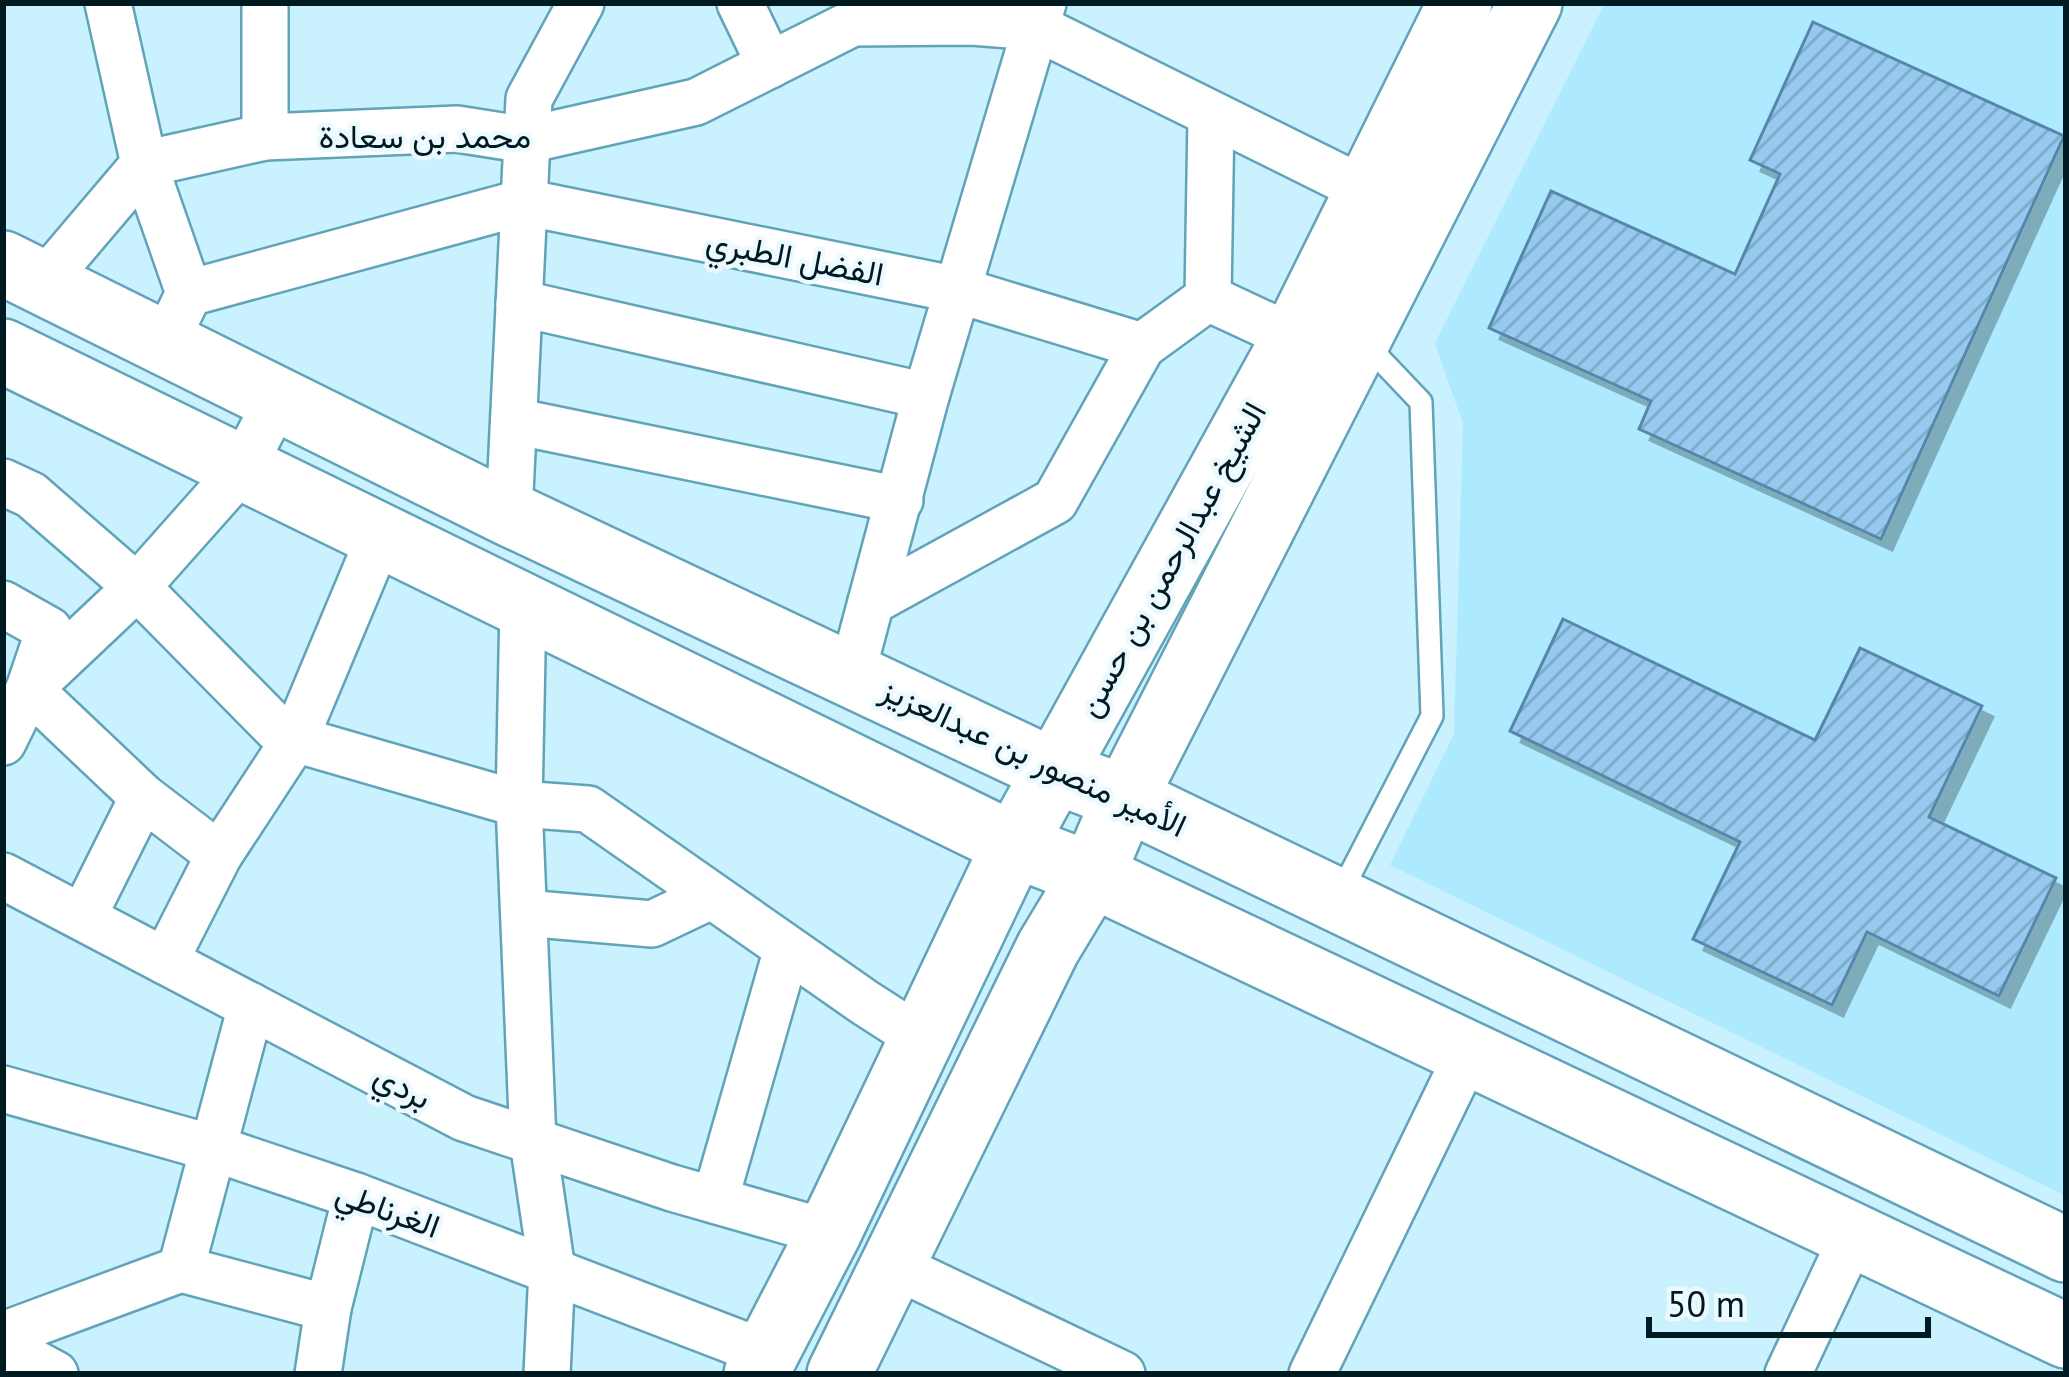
<svg xmlns="http://www.w3.org/2000/svg" width="2069" height="1377" font-family="'PT Sans',Vazirmatn,sans-serif">
<defs>
<pattern id="building-hatch" width="6" height="6" patternUnits="userSpaceOnUse" patternTransform="scale(3)"><rect width="6" height="6" fill="#96c9ee"/><path d="M-1 1l2-2M0 6l6-6M5 7l2-2" fill="none" stroke="#80accc"/></pattern>
<filter id="shadow"><feDropShadow dx="11" dy="11" stdDeviation="0" flood-color="#0004"/></filter>
</defs>
<rect width="100%" height="100%" fill="#c9f1fe"/>
<polygon fill="#adeaff" points="1605,3 2066,3 2066,1196 1390,865 1454,734 1463,424 1435,343"/>
<g fill="url(#building-hatch)" stroke="#5687a9" stroke-width="3" filter="url(#shadow)">
<polygon points="1813,22 2064,136 1881,539 1639,429 1651,401 1489,328 1551,191 1735,274 1780,174 1750,160"/>
<polygon points="1563,619 1815,740 1860,648 1982,706 1929,817 2056,878 1999,996 1867,932 1832,1005 1693,939 1740,842 1510,731"/>
</g>
<g fill="none" stroke-linecap="round" stroke-linejoin="round">
<defs>
<polyline id="lane" points="1340,894 1432,716 1421,402 1363,341"/>
<g id="street">
<polyline points="740,3 770,65"/>
<polyline points="265,137 265,3"/>
<polyline points="43,283 144,164 108,3"/>
<polyline points="189,293 524,202 958,290 1142,346 1208,298 1211,115"/>
<polyline points="1208,298 1294,338"/>
<polyline points="519,303 926,396"/>
<polyline points="165,343 189,293 144,164 265,137 457,129 527,140 696,102 853,23 972,22 1036,27 1367,191"/>
<polyline points="514,421 900,500"/>
<polyline points="3,482 31,495 137,587 277,729 295,739 519,804 588,809 864,1002 923,1040"/>
<polyline points="509,514 529,99 581,3"/>
<polyline points="871,602 1055,501 1142,346"/>
<polyline points="3,604 49,630 29,689 143,797 219,855"/>
<polyline points="523,604 519,804 533,1141 552,1270 547,1374"/>
<polyline points="852,673 926,396 1043,3"/>
<polyline points="3,742 29,689 137,587 241,470 278,399"/>
<polyline points="3,876 464,1118 672,1188 829,1233"/>
<polyline points="524,913 652,924 711,896"/>
<polyline points="83,917 143,797"/>
<polyline points="165,961 219,855 295,739 380,536"/>
<polyline points="3,1089 216,1149 356,1196 765,1353"/>
<polyline points="715,1200 787,949"/>
<polyline points="893,1265 1122,1374"/>
<polyline points="181,1269 251,1006"/>
<polyline points="3,1335 181,1269 328,1308"/>
<polyline points="3,1346 55,1374"/>
<polyline points="318,1374 328,1308 356,1196"/>
<polyline points="1312,1374 1468,1053"/>
<polyline points="1788,1374 1853,1236"/>
</g>
<g id="secondary">
<polyline points="3,263 509,514 1054,771 1125,798 2066,1250"/>
<polyline points="3,351 1014,845 1092,875 2066,1336"/>
<polyline points="756,1374 829,1233 1014,845 1294,338 1460,3"/>
<polyline points="839,1374 1048,948 1092,875 1125,798 1530,3"/>
</g>
</defs>
<use href="#lane" stroke="#61a4b9" stroke-width="26"/>
<use href="#street" stroke="#61a4b9" stroke-width="50"/>
<use href="#secondary" stroke="#61a4b9" stroke-width="68"/>
<use href="#lane" stroke="#fff" stroke-width="21"/>
<use href="#street" stroke="#fff" stroke-width="45"/>
<use href="#secondary" stroke="#fff" stroke-width="63"/>
</g>
<g text-anchor="middle" stroke-width="9" stroke-linejoin="round" paint-order="stroke">
<g font-size="33" fill="#001a22" stroke="#ecf9fe">
<text x="425" y="148">محمد بن سعادة</text>
<text transform="translate(795 257) rotate(11)" y="12">الفضل الطبري</text>
<text transform="translate(1171 559) rotate(-61)" y="12">الشيخ عبدالرحمن بن حسن</text>
<text transform="translate(1034 757) rotate(25)" y="12">الأمير منصور بن عبدالعزيز</text>
<text transform="translate(403 1086) rotate(28)" y="12">بردي</text>
<text transform="translate(388 1209) rotate(20)" y="12">الغرناطي</text>
</g>
</g>
<rect width="2069" height="1377" fill="none" stroke="#001a22" stroke-width="12"/>
<path d="M1649 1317v18h279v-18" fill="none" stroke="#001a22" stroke-width="6"/>
<text x="1667" y="1317" font-size="36" fill="#001a22" stroke="#ecf9fe" stroke-width="9" paint-order="stroke">50 m</text>
</svg>
